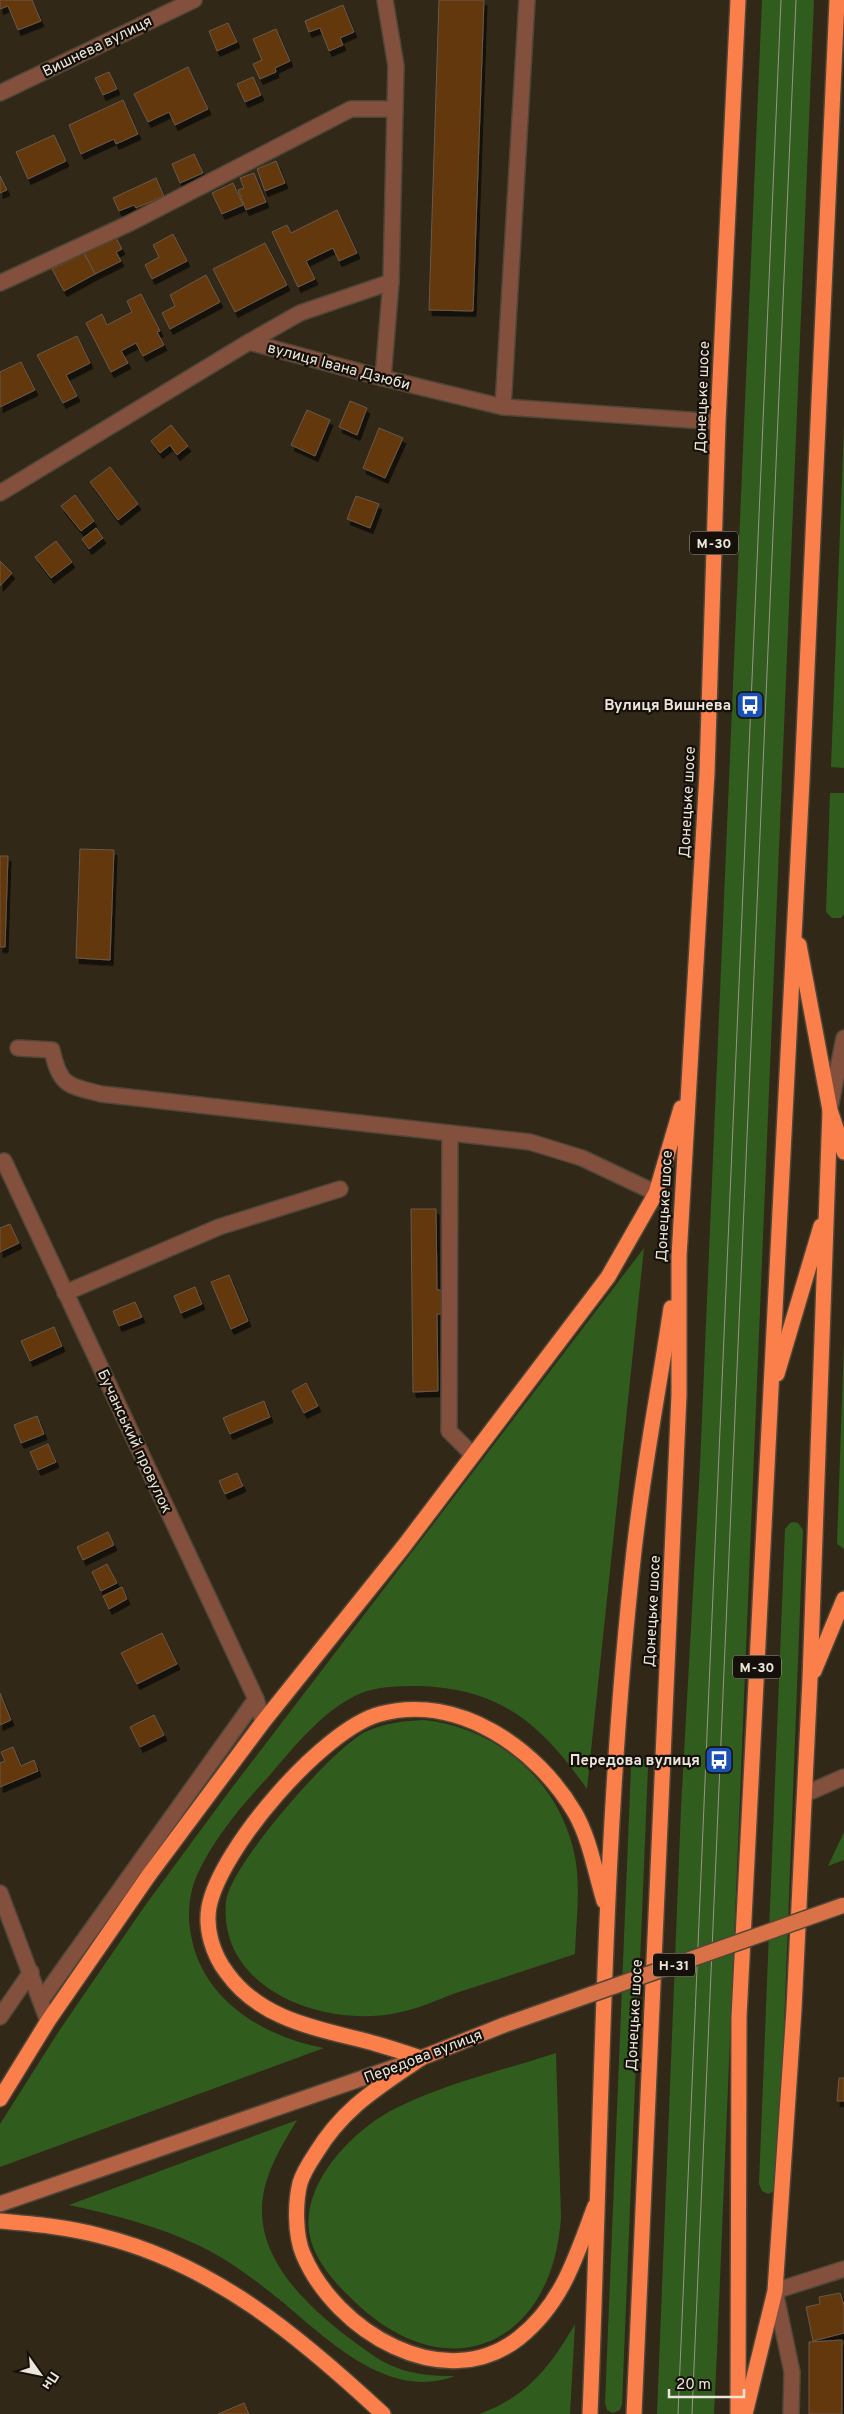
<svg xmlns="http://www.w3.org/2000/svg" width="844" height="2414" font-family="Overpass,sans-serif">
<defs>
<filter id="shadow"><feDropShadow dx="3" dy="5.5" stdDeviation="0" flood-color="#0009"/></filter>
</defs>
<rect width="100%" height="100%" fill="#312818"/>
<g fill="#305c1e">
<polygon points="762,0 814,0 717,2353 714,2414 657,2414 681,1808 700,1465"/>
<polygon points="844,425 844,768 831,767"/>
<polygon points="830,793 844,793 844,914 841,918 832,918 826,912"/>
<path d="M644 1248 587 1789C541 1724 502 1689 419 1686 399 1686 378 1686 359 1694 323 1710 294 1747 269 1776 242 1805 214 1838 197 1875 189 1894 187 1915 191 1935 202 2000 264 2037 324 2048L0 2167V2124L59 2031 144 1907 228 1793Z"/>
<polygon points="844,1342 844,1549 837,1544"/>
<polygon points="794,1522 798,1523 803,1530 778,2184 775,2191 768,2194 762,2191 759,2184 785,1529 790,1523"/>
<path d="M424 1720C494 1727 556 1778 573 1848 582 1882 576 1919 575 1954 535 1967 494 1981 453 1994 435 2001 415 2010 396 2013 325 2028 218 1990 226 1902 229 1866 332 1749 365 1732 384 1723 404 1721 424 1720Z"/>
<polygon points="640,1757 646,1760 648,1767 622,2404 620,2410 613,2413 607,2410 605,2403 631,1767 634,1760"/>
<polygon points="844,1832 844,1860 828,1866"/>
<path d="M556 2053 561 2217C553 2344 449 2393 354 2301 338 2286 322 2269 313 2247 295 2201 334 2151 369 2125 413 2091 502 2071 556 2053Z"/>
<path d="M297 2120C280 2149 262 2177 262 2211 262 2266 313 2311 353 2341 366 2350 380 2362 395 2367 415 2375 433 2376 455 2376 384 2403 320 2331 270 2292 248 2275 225 2258 200 2246 158 2226 114 2215 69 2205Z"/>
<path d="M575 2324 570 2414H479C527 2397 550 2367 575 2324Z"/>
</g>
<g fill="#643707" stroke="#69594c" filter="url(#shadow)">
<polygon points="0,0 32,0 41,21 18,30 8,6 0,9"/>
<polygon points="439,0 484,0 473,311 429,310"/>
<polygon points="343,5 354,32 340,38 343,45 329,51 320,28 309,32 305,21"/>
<polygon points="228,23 237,42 217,51 209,31"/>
<polygon points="276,29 290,61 275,68 276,72 260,79 253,64 262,60 253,39"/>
<polygon points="188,67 208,109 175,125 169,112 148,122 134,94"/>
<polygon points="109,72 117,89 103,95 95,78"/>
<polygon points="253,77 261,95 245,102 237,84"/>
<polygon points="123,100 138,134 116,144 114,139 81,154 69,125"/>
<polygon points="54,135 66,161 28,179 16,152"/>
<polygon points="194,154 203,173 180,183 172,164"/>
<polygon points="276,161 285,183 265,191 257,169"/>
<polygon points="254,173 266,202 246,210 238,190 244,188 240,178"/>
<polygon points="0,176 7,190 0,193"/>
<polygon points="156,178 164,196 136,208 134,205 119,211 113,198"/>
<polygon points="233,183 243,205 222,214 212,193"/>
<polygon points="337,210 357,253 339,261 333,248 306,261 315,279 298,287 272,232 287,225 291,233"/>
<polygon points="173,234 187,261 152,279 145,265 159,257 153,245"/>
<polygon points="115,236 122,249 116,252 121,261 95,274 84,253"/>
<polygon points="265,243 287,285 235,312 213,269"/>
<polygon points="84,253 95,274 64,291 52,269"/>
<polygon points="206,275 220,302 170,329 162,313 175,306 170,295"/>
<polygon points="141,294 160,331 157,332 164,345 143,356 136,343 121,351 128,363 111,372 86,323 102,314 107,325 132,312 127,301"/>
<polygon points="77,336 90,363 66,375 77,396 63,403 37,355"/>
<polygon points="21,362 35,390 0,407 0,372"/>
<polygon points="350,401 367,408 357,435 339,427"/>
<polygon points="307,410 330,420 315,456 291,445"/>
<polygon points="171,425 188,446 177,455 170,445 160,453 151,441"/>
<polygon points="379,428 403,438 385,478 363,468"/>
<polygon points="110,467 138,504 118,520 90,482"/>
<polygon points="75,495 94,521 81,531 61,506"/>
<polygon points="356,496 379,504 370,528 347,519"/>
<polygon points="96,528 103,538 89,549 82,539"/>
<polygon points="56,541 72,562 51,578 35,557"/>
<polygon points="0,561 12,573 0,586"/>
<polygon points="80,849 114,850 110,960 76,958"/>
<polygon points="0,856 8,856 5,947 0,947"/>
<polygon points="411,1209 436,1209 437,1290 445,1290 445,1314 437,1314 438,1391 413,1392"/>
<polygon points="10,1224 19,1243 0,1252 0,1228"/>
<polygon points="229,1275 248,1321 231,1329 211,1282"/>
<polygon points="195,1287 202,1304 181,1313 174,1296"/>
<polygon points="135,1302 142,1317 119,1326 113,1311"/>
<polygon points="54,1327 62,1346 30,1361 21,1341"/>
<polygon points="306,1383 318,1406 304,1413 292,1391"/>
<polygon points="264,1401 270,1417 230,1434 223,1418"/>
<polygon points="37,1416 44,1434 21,1443 14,1425"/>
<polygon points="48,1444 56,1462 38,1470 30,1452"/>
<polygon points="237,1473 243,1486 225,1494 219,1481"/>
<polygon points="108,1532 114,1545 83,1560 77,1547"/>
<polygon points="107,1564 117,1583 101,1591 92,1572"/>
<polygon points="122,1587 127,1599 109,1609 103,1596"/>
<polygon points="162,1633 177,1664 137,1684 121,1653"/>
<polygon points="0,1693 11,1720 0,1725"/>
<polygon points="154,1715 164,1735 140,1747 130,1727"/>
<polygon points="13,1747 21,1766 34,1760 38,1771 0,1787 0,1763 5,1761 1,1752"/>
<polygon points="839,2078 844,2078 844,2101 837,2101"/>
<polygon points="840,2293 844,2305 844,2333 813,2341 806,2307 820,2304 819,2297"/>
<polygon points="842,2340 842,2414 809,2414 809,2342"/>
<polygon points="244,2403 249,2414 218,2414"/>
</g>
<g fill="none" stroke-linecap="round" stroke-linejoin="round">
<defs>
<g id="lane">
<polyline points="0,283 130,223 351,109 395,109"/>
<polyline points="249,342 300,313 391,282"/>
<polyline points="383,378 391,282 396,66 385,0"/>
<polyline points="450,1133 449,1431 473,1455"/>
<polyline points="805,1794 844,1777"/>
<polyline points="42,1999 256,1699"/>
<polyline points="0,2017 31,1972"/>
</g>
<g id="street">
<polyline points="0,93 194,0"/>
<polyline points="503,407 527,0"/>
<polyline points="0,493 249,342 383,378 503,407 718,422"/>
<path d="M18 1048 52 1050C60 1086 67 1085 101 1094L530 1142 582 1158 656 1193"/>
<polyline points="830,1108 844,1038"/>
<polyline points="4,1161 256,1699 263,1722"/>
<polyline points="65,1293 219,1227 340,1189"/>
<polyline points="0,1893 48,2021"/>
<polyline points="791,2414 792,2372 775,2291 844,2269"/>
</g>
<polyline id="secondary" points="0,2204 412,2061"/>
<polyline id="primary" points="421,2058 504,2025"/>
<g id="highway">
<polyline points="799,945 830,1110 844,1152"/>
<polyline points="777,1374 821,1226"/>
<polyline points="814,1671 844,1599"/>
<path d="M421 2058C403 2052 385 2046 366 2041 315 2028 260 2019 227 1973 213 1955 205 1929 209 1907 220 1849 323 1729 380 1714 458 1693 537 1748 575 1813 590 1839 595 1872 604 1901"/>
<path d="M421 2058C378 2088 344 2107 316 2153 310 2162 303 2173 300 2183 295 2203 295 2235 303 2254 335 2331 444 2397 519 2338 563 2303 576 2256 595 2206"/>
<polyline points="0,2099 48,2021 149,1875 263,1722 404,1546 608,1277 656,1193 681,1108"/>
<path d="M0 2221C34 2224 68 2227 101 2236 214 2264 300 2337 383 2414"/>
<path d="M590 2414C602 2126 602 1837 634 1551 643 1469 659 1389 671 1308"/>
<polyline points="634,2414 679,1395 679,1257 707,773 718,422 738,0"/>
<polyline points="738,2414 739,2017 802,780 837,0"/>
<polyline points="745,2414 775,2291 794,2009 810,1679 830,1110"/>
</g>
</defs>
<use href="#lane" stroke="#4f4637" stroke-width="18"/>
<use href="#street" stroke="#4f4637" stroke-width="18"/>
<use href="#secondary" stroke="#4f4637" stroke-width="18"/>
<use href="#primary" stroke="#4f4637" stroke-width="18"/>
<use href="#highway" stroke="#4f4637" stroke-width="18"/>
<use href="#lane" stroke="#82503c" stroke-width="15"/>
<use href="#street" stroke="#82503c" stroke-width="15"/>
<use href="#secondary" stroke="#b36343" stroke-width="15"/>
<use href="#primary" stroke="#d97247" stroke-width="15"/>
<use href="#highway" stroke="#fb7f4a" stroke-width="15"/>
<g stroke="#9b9488" stroke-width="1">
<polyline points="678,2414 781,0"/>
<polyline points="692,2414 796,0"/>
</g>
<defs>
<polyline id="primary-bridge" points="504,2025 844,1905"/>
</defs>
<use href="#primary-bridge" stroke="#4f4637" stroke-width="18" stroke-linecap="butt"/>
<use href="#primary-bridge" stroke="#d97247" stroke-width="15"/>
</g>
<defs>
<symbol id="bus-square" viewBox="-11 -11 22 22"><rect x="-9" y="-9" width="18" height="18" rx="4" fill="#1a4fb4" stroke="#15110a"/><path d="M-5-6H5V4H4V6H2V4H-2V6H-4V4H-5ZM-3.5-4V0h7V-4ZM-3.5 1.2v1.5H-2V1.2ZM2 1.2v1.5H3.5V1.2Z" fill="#fff"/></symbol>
</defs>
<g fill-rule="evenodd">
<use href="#bus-square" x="734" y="689" width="32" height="32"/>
<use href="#bus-square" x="703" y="1744" width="32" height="32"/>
</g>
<g text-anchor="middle" stroke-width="4.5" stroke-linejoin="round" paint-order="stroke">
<g fill="#15110a" stroke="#aba59c" stroke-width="1">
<rect x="690" y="531.5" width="48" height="23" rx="4"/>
<rect x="733" y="1655.5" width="48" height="23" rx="4"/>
<rect x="653" y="1953.5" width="42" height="23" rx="4"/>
</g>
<g font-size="14" font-weight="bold" fill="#ebe5db">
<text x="714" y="548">М-30</text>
<text x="757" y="1672">М-30</text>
<text x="674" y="1970">Н-31</text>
</g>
<g font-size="15" fill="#ebe5db" stroke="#15110a">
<text transform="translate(97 46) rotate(-26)" y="5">Вишнева вулиця</text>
<text transform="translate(339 366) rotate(15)" y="5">вулиця Івана Дзюби</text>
<text transform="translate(702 397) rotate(-88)" y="5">Донецьке шосе</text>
<text transform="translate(687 802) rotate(-87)" y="5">Донецьке шосе</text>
<text transform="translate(664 1206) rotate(-87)" y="5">Донецьке шосе</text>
<text transform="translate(135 1441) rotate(65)" y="5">Бучанський провулок</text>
<text transform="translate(652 1611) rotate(-87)" y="5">Донецьке шосе</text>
<text transform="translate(634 2015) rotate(-87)" y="5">Донецьке шосе</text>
<text transform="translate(423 2056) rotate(-21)" y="5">Передова вулиця</text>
</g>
<g font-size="15" font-weight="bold" fill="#ebe5db" stroke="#15110a" text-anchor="end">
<text x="731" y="710">Вулиця Вишнева</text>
<text x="700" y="1765">Передова вулиця</text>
</g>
</g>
<g transform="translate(40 2374) rotate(123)" stroke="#15110a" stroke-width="4" paint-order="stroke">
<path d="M0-4L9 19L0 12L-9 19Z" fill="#ebe5db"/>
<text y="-8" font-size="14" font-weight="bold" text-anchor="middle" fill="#ebe5db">Пн</text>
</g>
<path d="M669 2389v8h75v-8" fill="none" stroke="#ebe5db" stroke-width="2.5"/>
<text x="676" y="2389" font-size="15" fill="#ebe5db" stroke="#15110a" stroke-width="4" paint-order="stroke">20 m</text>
</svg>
